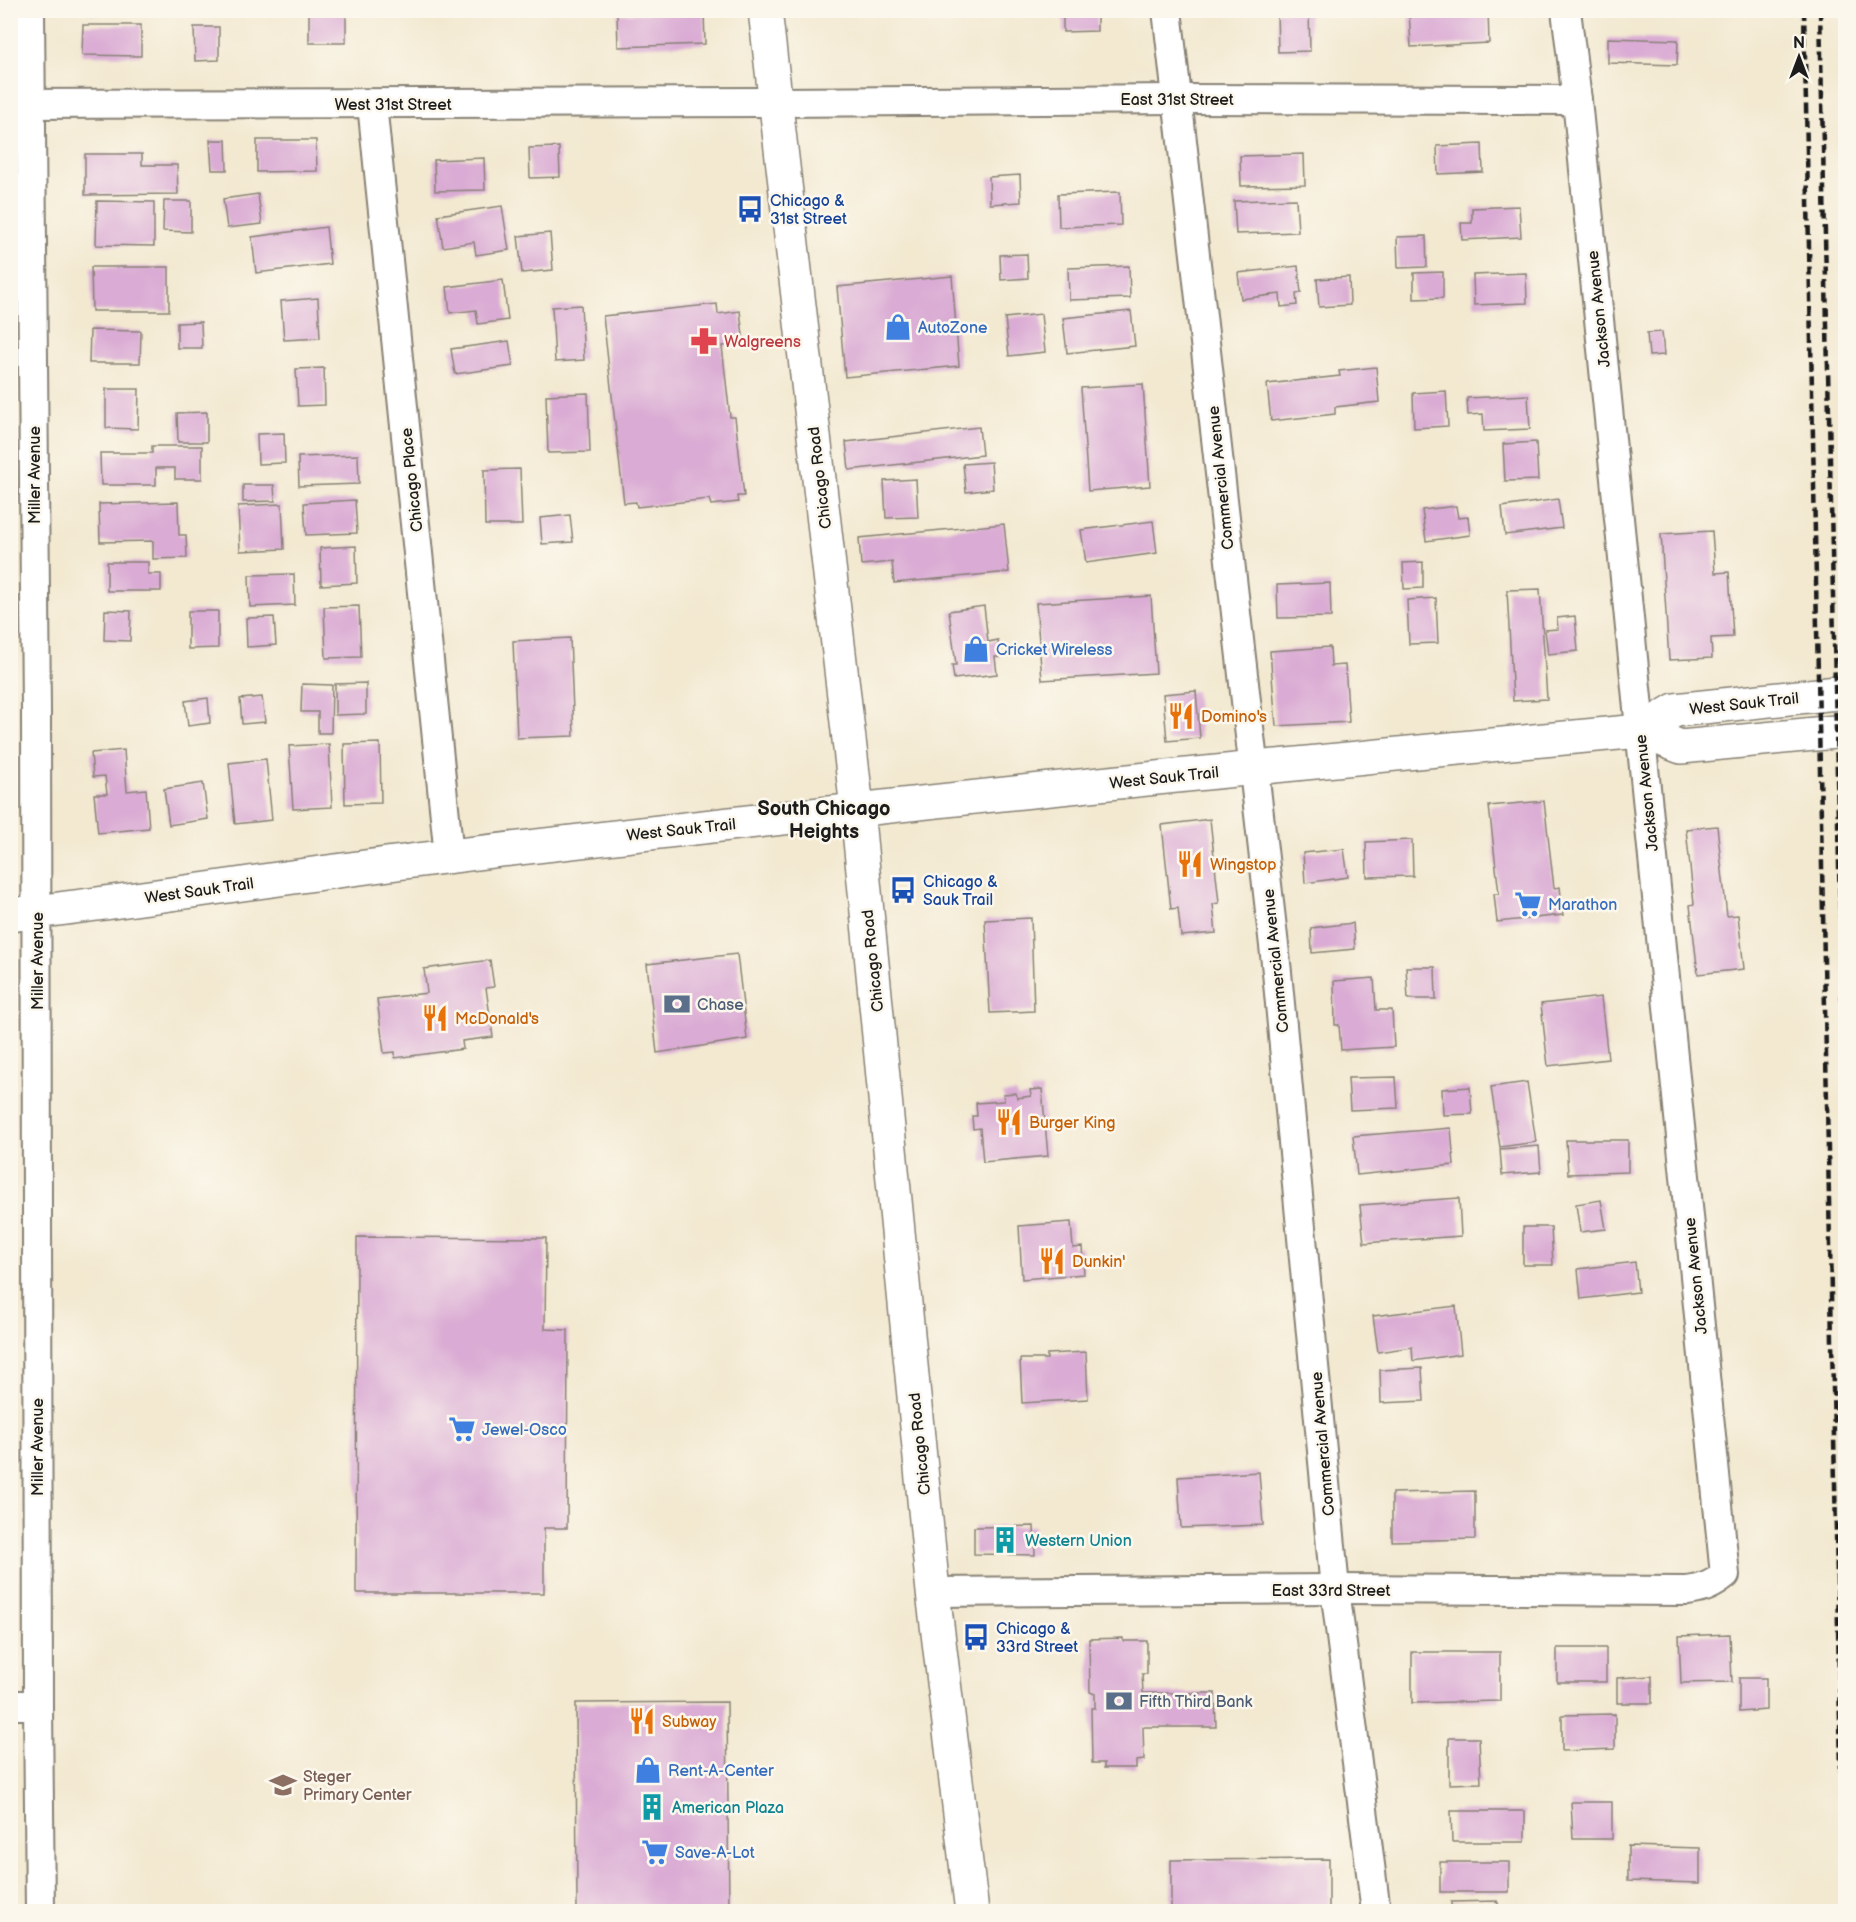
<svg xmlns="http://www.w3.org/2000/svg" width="1856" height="1922" font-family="'Balsamiq Sans',sans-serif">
<rect width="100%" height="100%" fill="#fbf7ec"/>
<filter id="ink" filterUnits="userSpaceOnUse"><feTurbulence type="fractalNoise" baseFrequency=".0167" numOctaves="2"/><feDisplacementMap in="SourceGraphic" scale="12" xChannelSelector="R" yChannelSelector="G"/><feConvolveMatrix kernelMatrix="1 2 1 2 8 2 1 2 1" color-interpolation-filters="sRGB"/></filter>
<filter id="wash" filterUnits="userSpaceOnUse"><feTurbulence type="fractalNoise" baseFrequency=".008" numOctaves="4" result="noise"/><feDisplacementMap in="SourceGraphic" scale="24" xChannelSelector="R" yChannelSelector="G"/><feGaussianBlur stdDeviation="1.35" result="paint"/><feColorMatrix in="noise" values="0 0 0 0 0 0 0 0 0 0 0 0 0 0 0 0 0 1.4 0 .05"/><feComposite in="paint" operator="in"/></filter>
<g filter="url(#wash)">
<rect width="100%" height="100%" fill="#f3e9d1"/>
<g id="blocks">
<g fill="#daabd4">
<polygon points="91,10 141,10 141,13 91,14"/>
<rect x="309" y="10" width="37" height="33"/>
<polygon points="1063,10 1097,10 1097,31 1063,32"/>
<polygon points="1409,10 1488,10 1489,43 1411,47"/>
<polygon points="704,11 705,44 618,47 617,14"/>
<polygon points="1309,11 1310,51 1278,52 1277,12"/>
<polygon points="83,25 141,25 141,56 82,55"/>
<polygon points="194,27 219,27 219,60 195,61"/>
<polygon points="1608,38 1678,40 1677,65 1608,63"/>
<polygon points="210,140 226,140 227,170 212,170"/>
<polygon points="257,140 316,140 317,171 257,172"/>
<polygon points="1482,144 1483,172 1438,174 1437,146"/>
<polygon points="559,147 560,177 530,178 529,148"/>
<polygon points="85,154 142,154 142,165 177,165 178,194 85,195"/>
<polygon points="1304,154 1305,185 1241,186 1240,156"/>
<polygon points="484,158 485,190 435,191 434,160"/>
<polygon points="1020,175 1021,202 990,204 989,177"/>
<polygon points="1120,192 1121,225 1059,227 1058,194"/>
<polygon points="258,194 262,224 227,228 223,199"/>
<polygon points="1296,199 1298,232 1236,234 1234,201"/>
<polygon points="97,201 154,202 154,246 96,245"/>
<polygon points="164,201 191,201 191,232 163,231"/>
<polygon points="502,206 509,250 476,255 474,242 443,247 438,215"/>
<polygon points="1519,206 1521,237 1462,240 1461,223 1472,223 1472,208"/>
<polygon points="326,227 330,264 256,273 252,237"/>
<polygon points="550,233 553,270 522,273 518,236"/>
<polygon points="1426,236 1427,267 1398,268 1397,237"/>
<polygon points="1027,254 1028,278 1001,280 1000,255"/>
<polygon points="1129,266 1130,298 1069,300 1068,268"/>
<polygon points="1298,266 1301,293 1296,294 1297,305 1281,307 1280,294 1241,299 1238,273"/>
<polygon points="91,267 169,267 169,311 92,311"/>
<polygon points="1443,272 1443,298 1414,299 1414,273"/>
<polygon points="1526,273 1527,303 1474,305 1473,275"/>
<polygon points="952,276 959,366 845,377 837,287"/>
<polygon points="1349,277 1350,305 1319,307 1317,279"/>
<polygon points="503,280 508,320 478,324 476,310 450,313 447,287"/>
<polygon points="318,298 320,338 284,340 281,301"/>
<polygon points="717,304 718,314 740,311 744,344 722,346 730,417 735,417 744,496 737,496 738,502 711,505 709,499 637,507 636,502 624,503 603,316"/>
<polygon points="581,305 584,360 555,362 552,307"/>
<polygon points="1131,311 1135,346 1067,353 1063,318"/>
<polygon points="1041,314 1045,352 1009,356 1005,318"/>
<polygon points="201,322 202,348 177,348 177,323"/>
<polygon points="90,330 141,331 140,363 89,363"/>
<polygon points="1662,332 1664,355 1649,356 1647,333"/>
<polygon points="509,341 513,366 455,374 451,349"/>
<polygon points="1376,367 1379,402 1335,407 1335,414 1271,421 1267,384 1340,376 1339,371"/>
<polygon points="324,368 325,405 298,406 296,369"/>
<polygon points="1143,384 1150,486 1088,491 1081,388"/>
<polygon points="106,389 139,389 138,429 106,428"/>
<polygon points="1446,391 1448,426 1414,428 1413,393"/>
<polygon points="588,393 590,452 548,453 546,395"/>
<polygon points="1528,395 1530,429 1484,431 1483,414 1468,415 1467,398"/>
<polygon points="207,412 207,442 178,442 177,413"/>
<polygon points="979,427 982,455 849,470 846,442"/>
<polygon points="284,433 285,463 258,464 257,434"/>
<polygon points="1536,442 1538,480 1505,481 1503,444"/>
<polygon points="152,446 202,446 202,479 175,479 175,468 156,468 156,485 101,485 100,453 152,453"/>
<polygon points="358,455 359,484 299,486 298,457"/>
<polygon points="991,462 993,489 966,492 963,464"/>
<polygon points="520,469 522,525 485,525 484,470"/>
<polygon points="916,479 918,517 886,518 884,481"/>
<polygon points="243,485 274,485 275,501 243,502"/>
<polygon points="1558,499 1562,528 1505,535 1502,507"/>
<polygon points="355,500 357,533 306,535 304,503"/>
<polygon points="178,502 179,535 186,535 187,558 153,559 153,541 100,542 99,504"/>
<polygon points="282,504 284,549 240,551 238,506"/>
<polygon points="1456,506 1458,518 1468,517 1470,535 1426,541 1422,510"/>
<polygon points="570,515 573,542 542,544 540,518"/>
<polygon points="1153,521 1157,553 1086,563 1081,530"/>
<polygon points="1004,524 1009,572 894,583 892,562 861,565 859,538"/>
<polygon points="1712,531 1715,573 1729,572 1733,637 1711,638 1712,658 1669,660 1661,534"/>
<polygon points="356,546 357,583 321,585 320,548"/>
<polygon points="107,562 148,562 148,574 161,574 161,591 107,591"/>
<polygon points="1423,562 1423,588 1404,589 1403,563"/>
<polygon points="294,574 295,605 250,607 249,575"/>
<polygon points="1330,583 1331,617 1278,618 1277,585"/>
<polygon points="1540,589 1547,699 1513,701 1507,590"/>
<polygon points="1151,596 1156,673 1042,680 1036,603"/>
<polygon points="1436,598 1438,643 1409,644 1407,600"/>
<polygon points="359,606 361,657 326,658 324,607"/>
<polygon points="984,606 988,642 998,640 1000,657 995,657 997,674 954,679 952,665 956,665 949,611"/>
<polygon points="105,610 131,611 130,641 104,640"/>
<polygon points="188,611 218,611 218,648 188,649"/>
<polygon points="1575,616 1578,651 1548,654 1545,630 1558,629 1557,618"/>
<polygon points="274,617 276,645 247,647 246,618"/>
<polygon points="570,638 574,736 517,738 513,641"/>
<polygon points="1330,647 1331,666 1345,665 1349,722 1276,726 1270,651"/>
<polygon points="366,683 366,714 335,715 335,684"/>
<polygon points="302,684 332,685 331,733 318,733 318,712 301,712"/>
<polygon points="1196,691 1200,738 1167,741 1163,694"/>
<polygon points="262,697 265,722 242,724 240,699"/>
<polygon points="208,698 210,723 188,726 185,701"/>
<polygon points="380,743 381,803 345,804 344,744"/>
<polygon points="329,744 332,807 293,809 289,746"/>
<polygon points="124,750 127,791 146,789 149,828 98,833 94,794 107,794 105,776 93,777 91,753"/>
<polygon points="266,759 272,820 235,824 229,763"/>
<polygon points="203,783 208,819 169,825 164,789"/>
<polygon points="1544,801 1554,888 1560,887 1563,915 1497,922 1494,894 1499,894 1489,806"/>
<polygon points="1210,819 1219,903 1213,904 1216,933 1181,936 1178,908 1171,909 1162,825"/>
<polygon points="1717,826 1727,916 1738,915 1744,969 1698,974 1690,905 1694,904 1686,829"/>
<polygon points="1412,840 1413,876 1367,877 1366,842"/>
<polygon points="1344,849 1348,877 1305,883 1303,853"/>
<polygon points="1031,918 1034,1011 990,1013 985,920"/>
<polygon points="1353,923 1355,949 1312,953 1311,928"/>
<polygon points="737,954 747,1039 657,1053 647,964"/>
<polygon points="490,960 494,987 486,988 493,1037 462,1041 463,1049 395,1058 395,1052 384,1053 377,999 427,993 424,969"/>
<polygon points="1406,967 1435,967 1436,999 1408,999"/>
<polygon points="1374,978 1376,1010 1392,1010 1394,1047 1341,1050 1339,1025 1335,1025 1334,981"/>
<polygon points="1601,997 1608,1059 1548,1066 1541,1004"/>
<polygon points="1396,1077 1398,1108 1350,1110 1348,1078"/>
<polygon points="1527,1082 1536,1142 1500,1147 1491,1087"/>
<polygon points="1470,1087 1472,1114 1443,1115 1442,1089"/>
<polygon points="1042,1089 1048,1156 983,1162 980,1128 973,1129 972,1116 977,1116 976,1103 1004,1101 1003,1094 1016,1093 1017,1098 1031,1096 1030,1090"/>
<polygon points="1451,1128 1454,1165 1357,1175 1353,1136"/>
<polygon points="1566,1140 1628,1140 1628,1172 1568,1174"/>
<polygon points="1539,1146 1541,1172 1502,1175 1500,1149"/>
<polygon points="1459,1198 1461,1236 1364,1243 1360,1205"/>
<polygon points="1601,1200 1606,1229 1580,1232 1576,1204"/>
<polygon points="1071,1222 1073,1248 1082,1247 1084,1274 1022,1279 1019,1226"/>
<polygon points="1523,1227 1551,1227 1553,1265 1523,1265"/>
<polygon points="357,1237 546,1238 545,1329 568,1330 567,1528 544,1528 544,1593 356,1593"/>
<polygon points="1635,1262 1638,1292 1581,1299 1578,1269"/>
<polygon points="1456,1306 1461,1354 1413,1361 1412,1347 1378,1352 1373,1316"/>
<polygon points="1086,1352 1088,1399 1022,1403 1020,1359 1047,1359 1047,1354"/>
<polygon points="1422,1368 1424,1401 1381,1403 1380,1370"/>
<polygon points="1259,1472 1263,1525 1181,1528 1178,1477"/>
<polygon points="1475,1491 1475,1539 1392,1541 1392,1493"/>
<polygon points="1034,1526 1035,1555 974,1554 974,1527"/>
<polygon points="1730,1634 1732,1682 1681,1683 1679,1636"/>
<polygon points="1123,1638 1123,1641 1147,1641 1147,1674 1142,1674 1143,1693 1215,1693 1216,1727 1143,1727 1144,1760 1136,1761 1136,1768 1104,1768 1104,1763 1092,1763 1091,1708 1095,1708 1095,1694 1090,1692 1089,1639"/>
<rect x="1557" y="1648" width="49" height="34"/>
<polygon points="1412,1652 1500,1652 1500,1701 1412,1703"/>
<polygon points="1652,1676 1652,1703 1617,1703 1617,1678"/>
<polygon points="1739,1678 1766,1678 1766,1710 1739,1712"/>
<polygon points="727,1702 729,1912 577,1912 576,1703"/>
<polygon points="1615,1714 1615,1749 1562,1751 1562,1715"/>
<polygon points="1449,1738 1479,1738 1481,1783 1449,1784"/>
<polygon points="1571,1802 1612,1802 1612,1839 1573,1839"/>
<polygon points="1451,1811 1525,1811 1525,1842 1452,1842"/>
<polygon points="1628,1846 1700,1848 1700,1883 1628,1881"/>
<polygon points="1329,1859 1329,1912 1171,1912 1171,1860"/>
<rect x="1440" y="1862" width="69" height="30"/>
<polygon points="1498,1901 1498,1912 1451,1912 1451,1902"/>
</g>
</g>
</g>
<g filter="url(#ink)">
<use href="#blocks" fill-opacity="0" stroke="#888276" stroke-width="1.5"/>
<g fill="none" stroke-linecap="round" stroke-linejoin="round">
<defs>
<g id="minor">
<polyline points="30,10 36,711 38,1705 40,1912"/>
<polyline points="1167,10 1277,972 1335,1589 1376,1912"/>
<polyline points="10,104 776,102 1177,99 1577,100"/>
<polyline points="372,104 449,856"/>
<path d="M933 1592 1335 1589 1687 1591C1703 1589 1713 1585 1725 1575L1577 100 1566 10"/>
<polyline points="10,1705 38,1705"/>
</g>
<g id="secondary">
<polyline points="1640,731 1681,747 1846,731"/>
<path d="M10 915C163 897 315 872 468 854 858 808 1249 767 1640 731L1675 710 1846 692"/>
</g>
<polyline id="primary" points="765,10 857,809 933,1592 972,1912"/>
</defs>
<use href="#minor" stroke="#888276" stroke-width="32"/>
<use href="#secondary" stroke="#888276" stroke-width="36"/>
<use href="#primary" stroke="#888276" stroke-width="36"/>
<use href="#minor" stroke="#fff" stroke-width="28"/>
<use href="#secondary" stroke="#fff" stroke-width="33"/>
<use href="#primary" stroke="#fff" stroke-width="33"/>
<g stroke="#1c1c1c" stroke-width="4.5" stroke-dasharray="9 4.5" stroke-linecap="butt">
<polyline points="1804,10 1844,1912"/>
<polyline points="1820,10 1846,1180"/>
</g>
</g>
</g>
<defs>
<symbol id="bus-bare" viewBox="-9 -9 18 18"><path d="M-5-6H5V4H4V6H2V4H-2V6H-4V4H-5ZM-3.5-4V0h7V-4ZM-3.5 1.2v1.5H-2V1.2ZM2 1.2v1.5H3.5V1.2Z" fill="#1a4fb4" stroke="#fbf7ec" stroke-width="2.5" paint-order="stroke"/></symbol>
<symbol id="shop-bare" viewBox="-9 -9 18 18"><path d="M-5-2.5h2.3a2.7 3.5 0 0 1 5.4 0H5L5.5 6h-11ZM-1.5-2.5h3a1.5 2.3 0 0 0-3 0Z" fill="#3f7fe0" stroke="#fbf7ec" stroke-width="2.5" paint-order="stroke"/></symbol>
<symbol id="pharmacy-bare" viewBox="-9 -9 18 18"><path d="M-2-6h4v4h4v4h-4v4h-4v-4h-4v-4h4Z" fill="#e0444e" stroke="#fbf7ec" stroke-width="2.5" paint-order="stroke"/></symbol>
<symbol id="restaurant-bare" viewBox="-9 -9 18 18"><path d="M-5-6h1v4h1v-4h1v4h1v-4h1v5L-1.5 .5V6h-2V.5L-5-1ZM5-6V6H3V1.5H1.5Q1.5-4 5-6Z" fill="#e8710a" stroke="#fbf7ec" stroke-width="2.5" paint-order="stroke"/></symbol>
<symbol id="supermarket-bare" viewBox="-9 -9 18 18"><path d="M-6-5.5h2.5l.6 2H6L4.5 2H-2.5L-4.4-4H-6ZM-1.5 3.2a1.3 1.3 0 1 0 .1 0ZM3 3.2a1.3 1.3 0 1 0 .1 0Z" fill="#3f7fe0" stroke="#fbf7ec" stroke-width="2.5" paint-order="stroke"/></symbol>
<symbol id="bank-bare" viewBox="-9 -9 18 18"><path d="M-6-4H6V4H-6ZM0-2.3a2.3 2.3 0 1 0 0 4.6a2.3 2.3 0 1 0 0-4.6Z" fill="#5c6f8a" stroke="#fbf7ec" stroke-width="2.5" paint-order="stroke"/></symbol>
<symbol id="building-bare" viewBox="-9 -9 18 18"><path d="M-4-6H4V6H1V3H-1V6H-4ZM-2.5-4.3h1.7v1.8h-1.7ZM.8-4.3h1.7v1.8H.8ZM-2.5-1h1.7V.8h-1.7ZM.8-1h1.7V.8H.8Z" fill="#0f9aa8" stroke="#fbf7ec" stroke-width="2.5" paint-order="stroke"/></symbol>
<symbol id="school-bare" viewBox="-9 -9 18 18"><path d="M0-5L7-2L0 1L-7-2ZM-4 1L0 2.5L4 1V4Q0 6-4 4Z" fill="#8d6e63" stroke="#fbf7ec" stroke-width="2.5" paint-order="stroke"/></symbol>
</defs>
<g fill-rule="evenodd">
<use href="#bus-bare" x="731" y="190" width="38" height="38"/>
<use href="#shop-bare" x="879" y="308" width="38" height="38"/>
<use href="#pharmacy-bare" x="685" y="322" width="38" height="38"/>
<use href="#shop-bare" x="957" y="630" width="38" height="38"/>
<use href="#restaurant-bare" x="1162" y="697" width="38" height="38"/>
<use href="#restaurant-bare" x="1171" y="845" width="38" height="38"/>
<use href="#bus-bare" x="884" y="871" width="38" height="38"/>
<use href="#supermarket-bare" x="1509" y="885" width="38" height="38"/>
<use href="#bank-bare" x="658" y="985" width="38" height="38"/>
<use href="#restaurant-bare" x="416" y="999" width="38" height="38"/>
<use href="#restaurant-bare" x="990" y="1103" width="38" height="38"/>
<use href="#restaurant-bare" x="1033" y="1242" width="38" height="38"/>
<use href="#supermarket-bare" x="443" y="1410" width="38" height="38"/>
<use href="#building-bare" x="986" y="1521" width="38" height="38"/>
<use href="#bus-bare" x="957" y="1618" width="38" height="38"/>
<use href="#bank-bare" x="1100" y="1682" width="38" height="38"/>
<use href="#restaurant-bare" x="623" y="1702" width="38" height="38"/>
<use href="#shop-bare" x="629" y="1751" width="38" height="38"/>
<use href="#school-bare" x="264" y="1766" width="38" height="38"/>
<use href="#building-bare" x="633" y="1788" width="38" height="38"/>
<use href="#supermarket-bare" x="636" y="1833" width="38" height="38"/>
</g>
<g text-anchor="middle" stroke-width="5" stroke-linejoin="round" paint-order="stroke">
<g font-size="16" fill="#1c1c1c" stroke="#fbf7ec">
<text x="1177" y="105">East 31st Street</text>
<text x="393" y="110">West 31st Street</text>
<text transform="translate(1598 309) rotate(-96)" y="6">Jackson Avenue</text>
<text transform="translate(34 475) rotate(-90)" y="6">Miller Avenue</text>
<text transform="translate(819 478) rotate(-97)" y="6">Chicago Road</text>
<text transform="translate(1220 478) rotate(-96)" y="6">Commercial Avenue</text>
<text transform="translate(411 480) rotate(-96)" y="6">Chicago Place</text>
<text transform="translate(1744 703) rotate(-6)" y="6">West Sauk Trail</text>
<text transform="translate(1164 777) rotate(-6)" y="6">West Sauk Trail</text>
<text transform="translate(1646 793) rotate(-96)" y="6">Jackson Avenue</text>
<text transform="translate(681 829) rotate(-6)" y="6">West Sauk Trail</text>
<text transform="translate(199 890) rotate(-8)" y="6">West Sauk Trail</text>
<text transform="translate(37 961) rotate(-90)" y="6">Miller Avenue</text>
<text transform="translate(872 961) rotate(-96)" y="6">Chicago Road</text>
<text transform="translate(1275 961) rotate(-96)" y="6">Commercial Avenue</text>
<text transform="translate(1695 1276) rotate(-96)" y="6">Jackson Avenue</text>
<text transform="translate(919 1444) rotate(-96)" y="6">Chicago Road</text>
<text transform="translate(1322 1444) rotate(-95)" y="6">Commercial Avenue</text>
<text transform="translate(37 1447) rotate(-90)" y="6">Miller Avenue</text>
<text x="1331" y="1596">East 33rd Street</text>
</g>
<g font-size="16" fill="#164399" stroke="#fbf7ec" text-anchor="start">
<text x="770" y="206">Chicago &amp;<tspan x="770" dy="18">31st Street</tspan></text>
<text x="923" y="887">Chicago &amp;<tspan x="923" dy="18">Sauk Trail</tspan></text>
<text x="996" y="1634">Chicago &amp;<tspan x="996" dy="18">33rd Street</tspan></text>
</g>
<g font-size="16" fill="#366cbe" stroke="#fbf7ec" text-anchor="start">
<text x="918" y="333">AutoZone</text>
<text x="996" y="655">Cricket Wireless</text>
<text x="1548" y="910">Marathon</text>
<text x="482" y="1435">Jewel-Osco</text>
<text x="668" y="1776">Rent-A-Center</text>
<text x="675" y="1858">Save-A-Lot</text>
</g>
<g font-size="16" fill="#be3a42" stroke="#fbf7ec" text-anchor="start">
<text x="724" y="347">Walgreens</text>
</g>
<g font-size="16" fill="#c56008" stroke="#fbf7ec" text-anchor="start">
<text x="1201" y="722">Domino's</text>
<text x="1210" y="870">Wingstop</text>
<text x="455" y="1024">McDonald's</text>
<text x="1029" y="1128">Burger King</text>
<text x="1072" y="1267">Dunkin'</text>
<text x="662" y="1727">Subway</text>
</g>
<g font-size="16" fill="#4e5e75" stroke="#fbf7ec" text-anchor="start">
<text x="697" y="1010">Chase</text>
<text x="1139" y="1707">Fifth Third Bank</text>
</g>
<g font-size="16" fill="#0d838f" stroke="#fbf7ec" text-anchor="start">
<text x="1025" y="1546">Western Union</text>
<text x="672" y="1813">American Plaza</text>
</g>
<g font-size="16" fill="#785e54" stroke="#fbf7ec" text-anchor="start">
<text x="303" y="1782">Steger<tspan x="303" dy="18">Primary Center</tspan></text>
</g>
<g font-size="20" font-weight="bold" fill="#1c1c1c" stroke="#fbf7ec">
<text x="824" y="815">South Chicago<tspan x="824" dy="23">Heights</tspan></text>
</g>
</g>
<rect width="1856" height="1922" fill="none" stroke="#fbf7ec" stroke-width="36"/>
<g transform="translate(1799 57)" stroke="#fbf7ec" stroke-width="4.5" paint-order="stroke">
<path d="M0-4.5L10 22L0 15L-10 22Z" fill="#1c1c1c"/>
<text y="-9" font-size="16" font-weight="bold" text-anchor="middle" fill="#1c1c1c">N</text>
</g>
</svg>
